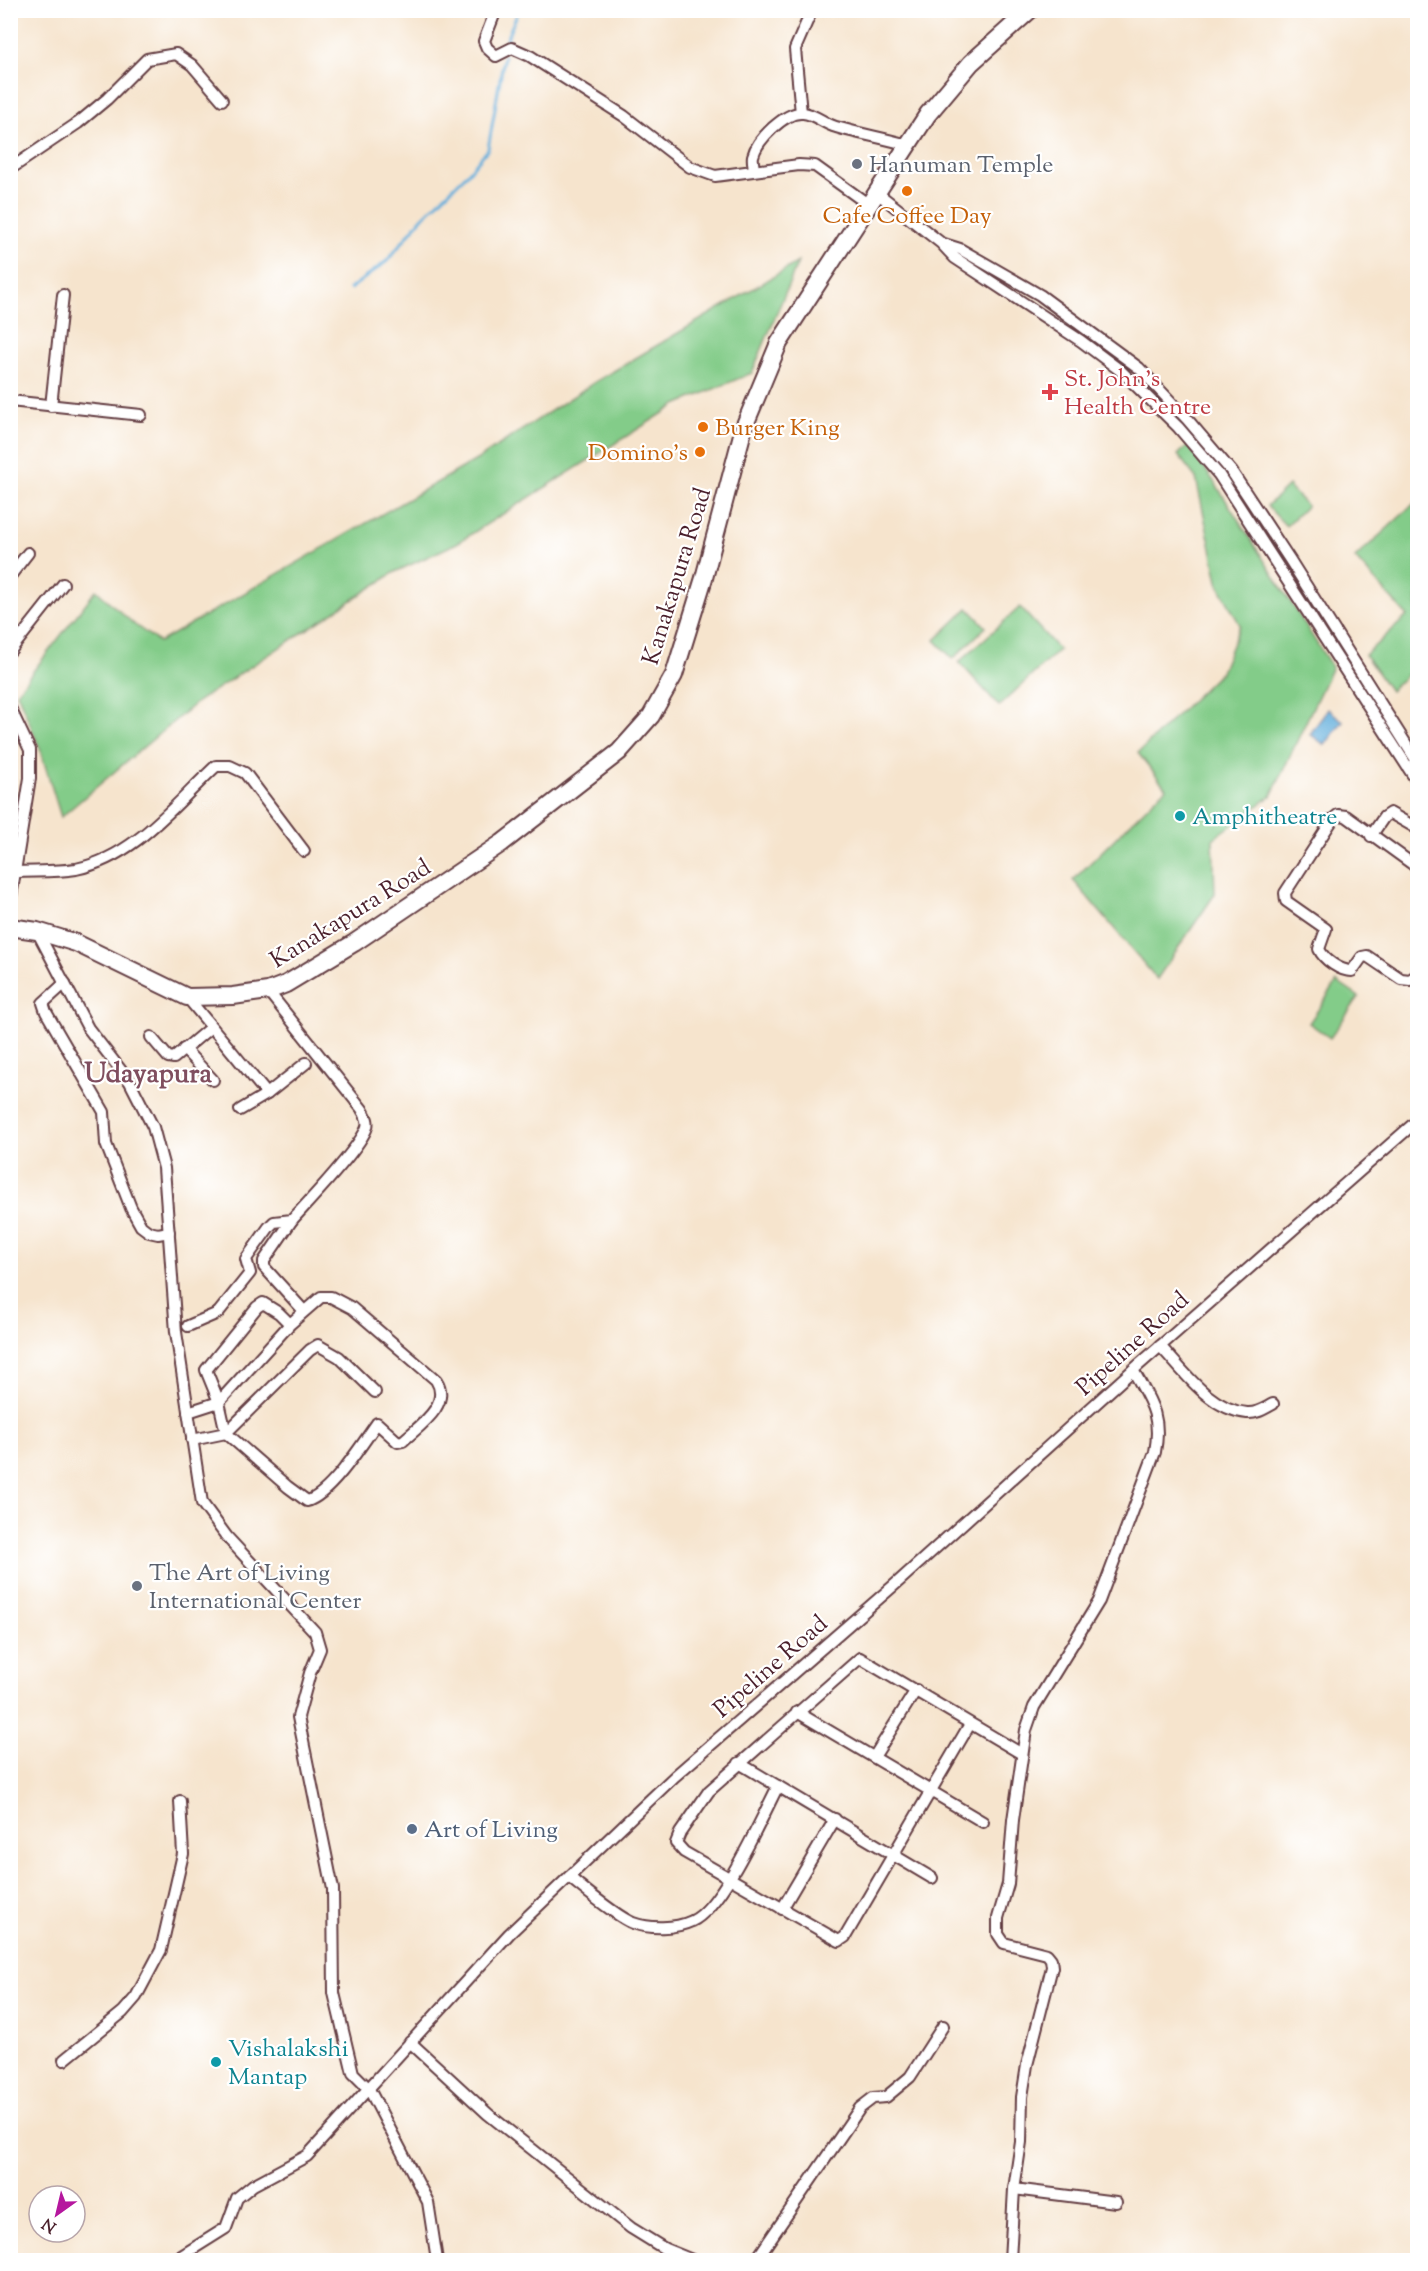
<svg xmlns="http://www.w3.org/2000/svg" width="1428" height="2271" font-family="'Sorts Mill Goudy',serif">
<rect width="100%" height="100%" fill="#fff"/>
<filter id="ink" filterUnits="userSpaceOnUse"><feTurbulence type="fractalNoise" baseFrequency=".0167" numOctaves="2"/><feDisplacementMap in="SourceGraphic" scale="12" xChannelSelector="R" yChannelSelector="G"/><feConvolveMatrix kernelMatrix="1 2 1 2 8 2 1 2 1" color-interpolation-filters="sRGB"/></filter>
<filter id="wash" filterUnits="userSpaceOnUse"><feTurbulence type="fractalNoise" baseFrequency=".008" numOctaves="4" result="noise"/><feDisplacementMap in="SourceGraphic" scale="24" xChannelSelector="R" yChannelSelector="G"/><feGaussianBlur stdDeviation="1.35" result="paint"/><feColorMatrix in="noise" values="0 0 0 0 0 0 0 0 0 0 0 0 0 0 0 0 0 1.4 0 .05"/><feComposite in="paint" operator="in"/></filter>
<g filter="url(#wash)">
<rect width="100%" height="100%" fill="#f6e4cd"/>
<g fill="#83cc89" stroke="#66765a" stroke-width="1.5">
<polygon points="798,262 752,373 676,405 457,543 395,572 198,701 61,817 40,749 17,692 96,590 135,625 159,642 478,459 595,382"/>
<polygon points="1188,445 1215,483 1332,667 1271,796 1213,839 1215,894 1157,979 1073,880 1166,788 1138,753 1221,672 1240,625 1219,586 1196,478 1178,455"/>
<polygon points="1288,486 1307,506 1286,526 1267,506"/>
<polygon points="1417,501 1417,665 1390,691 1365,655 1407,616 1355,558"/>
<polygon points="1020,607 1059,650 999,706 959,662"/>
<polygon points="968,608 986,627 953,659 935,640"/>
<polygon points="1337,982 1359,997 1330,1038 1309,1023"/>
</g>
<polygon fill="#62aedb" stroke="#566683" stroke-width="1.5" points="1328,709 1343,721 1325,745 1310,734"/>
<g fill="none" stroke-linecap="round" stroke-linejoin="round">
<g stroke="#62aedb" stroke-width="3">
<polyline points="506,46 508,35 519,10"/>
<polyline points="350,289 387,261 422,218 468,173 488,149 504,56"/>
</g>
</g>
</g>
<g filter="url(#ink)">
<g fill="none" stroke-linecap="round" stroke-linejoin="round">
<defs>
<g id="minor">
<polyline points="496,10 484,41 487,48 496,56 512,48 530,56 624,116 690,167 715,176 799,165 815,166 869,205"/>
<polyline points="801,113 795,49 812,10"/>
<polyline points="10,169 78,123 107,99 147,59 176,54 192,65 222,100"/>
<path d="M754 170C754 166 752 160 753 156 757 140 785 111 803 113 815 114 824 124 836 127 860 134 884 138 908 145"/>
<polyline points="876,192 941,243 955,258 1081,341 1121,371 1178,427 1219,475 1418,783"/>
<polyline points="944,244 960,249 1040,295 1139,368 1187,419 1232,472 1290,560 1418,763"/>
<polyline points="10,401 141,415"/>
<polyline points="51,406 63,295"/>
<polyline points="10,576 28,553"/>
<polyline points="10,651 63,584"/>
<polyline points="10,708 30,750 30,778 10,903"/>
<polyline points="1371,836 1384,817 1390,813 1418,829"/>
<path d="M1418 868 1346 816 1338 815 1333 819 1285 893 1286 901 1326 929 1319 949C1324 960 1340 971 1352 971L1362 957 1367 956 1401 979 1410 980 1418 974"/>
<path d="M15 872C35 871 56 872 76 869 135 857 174 805 216 766H230L245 773 304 851"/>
<polyline points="37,931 88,1028 130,1082 153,1127 164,1168 176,1332 202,1503 227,1537 315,1632 320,1649 310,1673 298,1717 333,1889 334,1993 353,2073 369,2089 428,2202 437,2260"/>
<polyline points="65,983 43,1003 46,1012 104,1112 106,1144 131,1208 141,1226 149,1232 158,1234 169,1232"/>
<polyline points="187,997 267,1094"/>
<polyline points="151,1037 168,1057 174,1058 211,1027"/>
<polyline points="184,1049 213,1080"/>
<polyline points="240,1110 267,1094 306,1063"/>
<polyline points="292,1220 264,1261 264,1267 304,1311"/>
<path d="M188 1326 218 1313 250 1273 246 1259 269 1227 274 1222 292 1220C308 1202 361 1147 367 1127 369 1120 365 1115 362 1109L268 991"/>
<path d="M1160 1346C1184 1371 1210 1410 1247 1413 1257 1414 1265 1408 1273 1404"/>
<path d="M188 1412 219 1402 290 1324 321 1297H331L352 1308 436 1380C452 1405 419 1426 403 1441L398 1442 377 1423C363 1443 330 1495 307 1501L288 1487 226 1433 219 1402 206 1370 257 1307 263 1303 279 1313 290 1324"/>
<polyline points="192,1440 226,1433 310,1350 318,1345 339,1357 375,1392"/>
<polyline points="797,1712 983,1822"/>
<polyline points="970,1724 845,1937 839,1941 684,1852 676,1843 680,1833 709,1791 860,1658 1022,1754"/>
<polyline points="874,1757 916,1690"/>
<polyline points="739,1763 932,1878"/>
<path d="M569 1877C584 1889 617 1917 633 1923 650 1929 675 1929 692 1921 722 1908 762 1817 778 1786"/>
<polyline points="782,1909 835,1819"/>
<polyline points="410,2042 488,2114 631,2228 665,2249 692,2260"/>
<polyline points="64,2060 123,2012 136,1997 161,1950 183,1854 180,1801"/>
<polyline points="1014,2189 1116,2202"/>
<polyline points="175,2260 226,2228 237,2198 253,2185 307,2156 509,1934 675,1776 899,1581 1133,1370 1418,1120"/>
<polyline points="756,2260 860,2108 873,2098 886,2097 910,2077 943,2026"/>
<path d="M1010 2260 1014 2189 1021 2142 1022 2097 1027 2065 1052 1967 1051 1959 1047 1954 1004 1943 998 1934V1918L1008 1884 1013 1820 1026 1730 1034 1707 1099 1601 1155 1452C1162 1415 1150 1401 1133 1370"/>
</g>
<polyline id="highway" points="10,927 37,931 76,943 187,997 233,996 268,991 286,984 354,943 502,843 619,752 651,716 674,675 704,578 744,427 779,343 928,114 971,63 1030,10"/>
</defs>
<use href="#minor" stroke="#643d43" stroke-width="14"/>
<use href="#highway" stroke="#643d43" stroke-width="20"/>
<use href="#minor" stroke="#fff" stroke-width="10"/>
<use href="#highway" stroke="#fff" stroke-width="16"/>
</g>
</g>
<g fill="#6b7280" stroke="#fff" stroke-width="2">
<circle cx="857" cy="164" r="6"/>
<circle cx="137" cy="1586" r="6"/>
</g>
<g fill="#e8710a" stroke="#fff" stroke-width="2">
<circle cx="907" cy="191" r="6"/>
<circle cx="703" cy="427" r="6"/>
<circle cx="700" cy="452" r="6"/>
</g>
<path fill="#e0444e" stroke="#fff" stroke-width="2" d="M1047 383h6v6h6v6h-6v6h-6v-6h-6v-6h6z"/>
<g fill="#0f9aa8" stroke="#fff" stroke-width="2">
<circle cx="1180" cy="816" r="6"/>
<circle cx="216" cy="2062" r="6"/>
</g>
<circle fill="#5c6f8a" stroke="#fff" stroke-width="2" cx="412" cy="1829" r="6"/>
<g text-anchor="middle" stroke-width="4.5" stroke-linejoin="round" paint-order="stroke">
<g font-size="24" fill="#5b616d" stroke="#fff" text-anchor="start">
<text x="869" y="172">Hanuman Temple</text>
<text x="149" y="1580">The Art of Living<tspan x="149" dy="28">International Center</tspan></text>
</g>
<g font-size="24" fill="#c56008" stroke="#fff">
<text x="907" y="223">Cafe Coffee Day</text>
<text x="715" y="435" text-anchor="start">Burger King</text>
<text x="688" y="460" text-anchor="end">Domino's</text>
</g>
<g font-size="24" fill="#be3a42" stroke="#fff" text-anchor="start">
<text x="1064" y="386">St. John's<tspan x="1064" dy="28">Health Centre</tspan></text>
</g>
<g font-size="24" fill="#4a1f2b" stroke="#fff">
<text transform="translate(676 576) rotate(-73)" y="8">Kanakapura Road</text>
<text transform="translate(350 913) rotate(-32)" y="8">Kanakapura Road</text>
<text transform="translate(1132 1343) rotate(-42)" y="8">Pipeline Road</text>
<text transform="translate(770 1666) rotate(-41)" y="8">Pipeline Road</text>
</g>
<g font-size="24" fill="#0d838f" stroke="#fff" text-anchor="start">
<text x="1192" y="824">Amphitheatre</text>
<text x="228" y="2056">Vishalakshi<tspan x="228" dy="28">Mantap</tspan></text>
</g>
<g font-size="24" fill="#4e5e75" stroke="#fff" text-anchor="start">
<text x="424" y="1837">Art of Living</text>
</g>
<g font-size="27" font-weight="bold" fill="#804e5f" stroke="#fff">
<text x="148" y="1082">Udayapura</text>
</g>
</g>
<rect width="1428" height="2271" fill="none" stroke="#fff" stroke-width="36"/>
<g transform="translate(57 2214) rotate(214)"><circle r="28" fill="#ffffff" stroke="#b7a5aa" stroke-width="1.5"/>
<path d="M0-4.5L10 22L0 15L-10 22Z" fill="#b5179e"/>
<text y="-9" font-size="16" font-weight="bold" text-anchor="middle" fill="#4a1f2b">N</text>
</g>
</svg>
